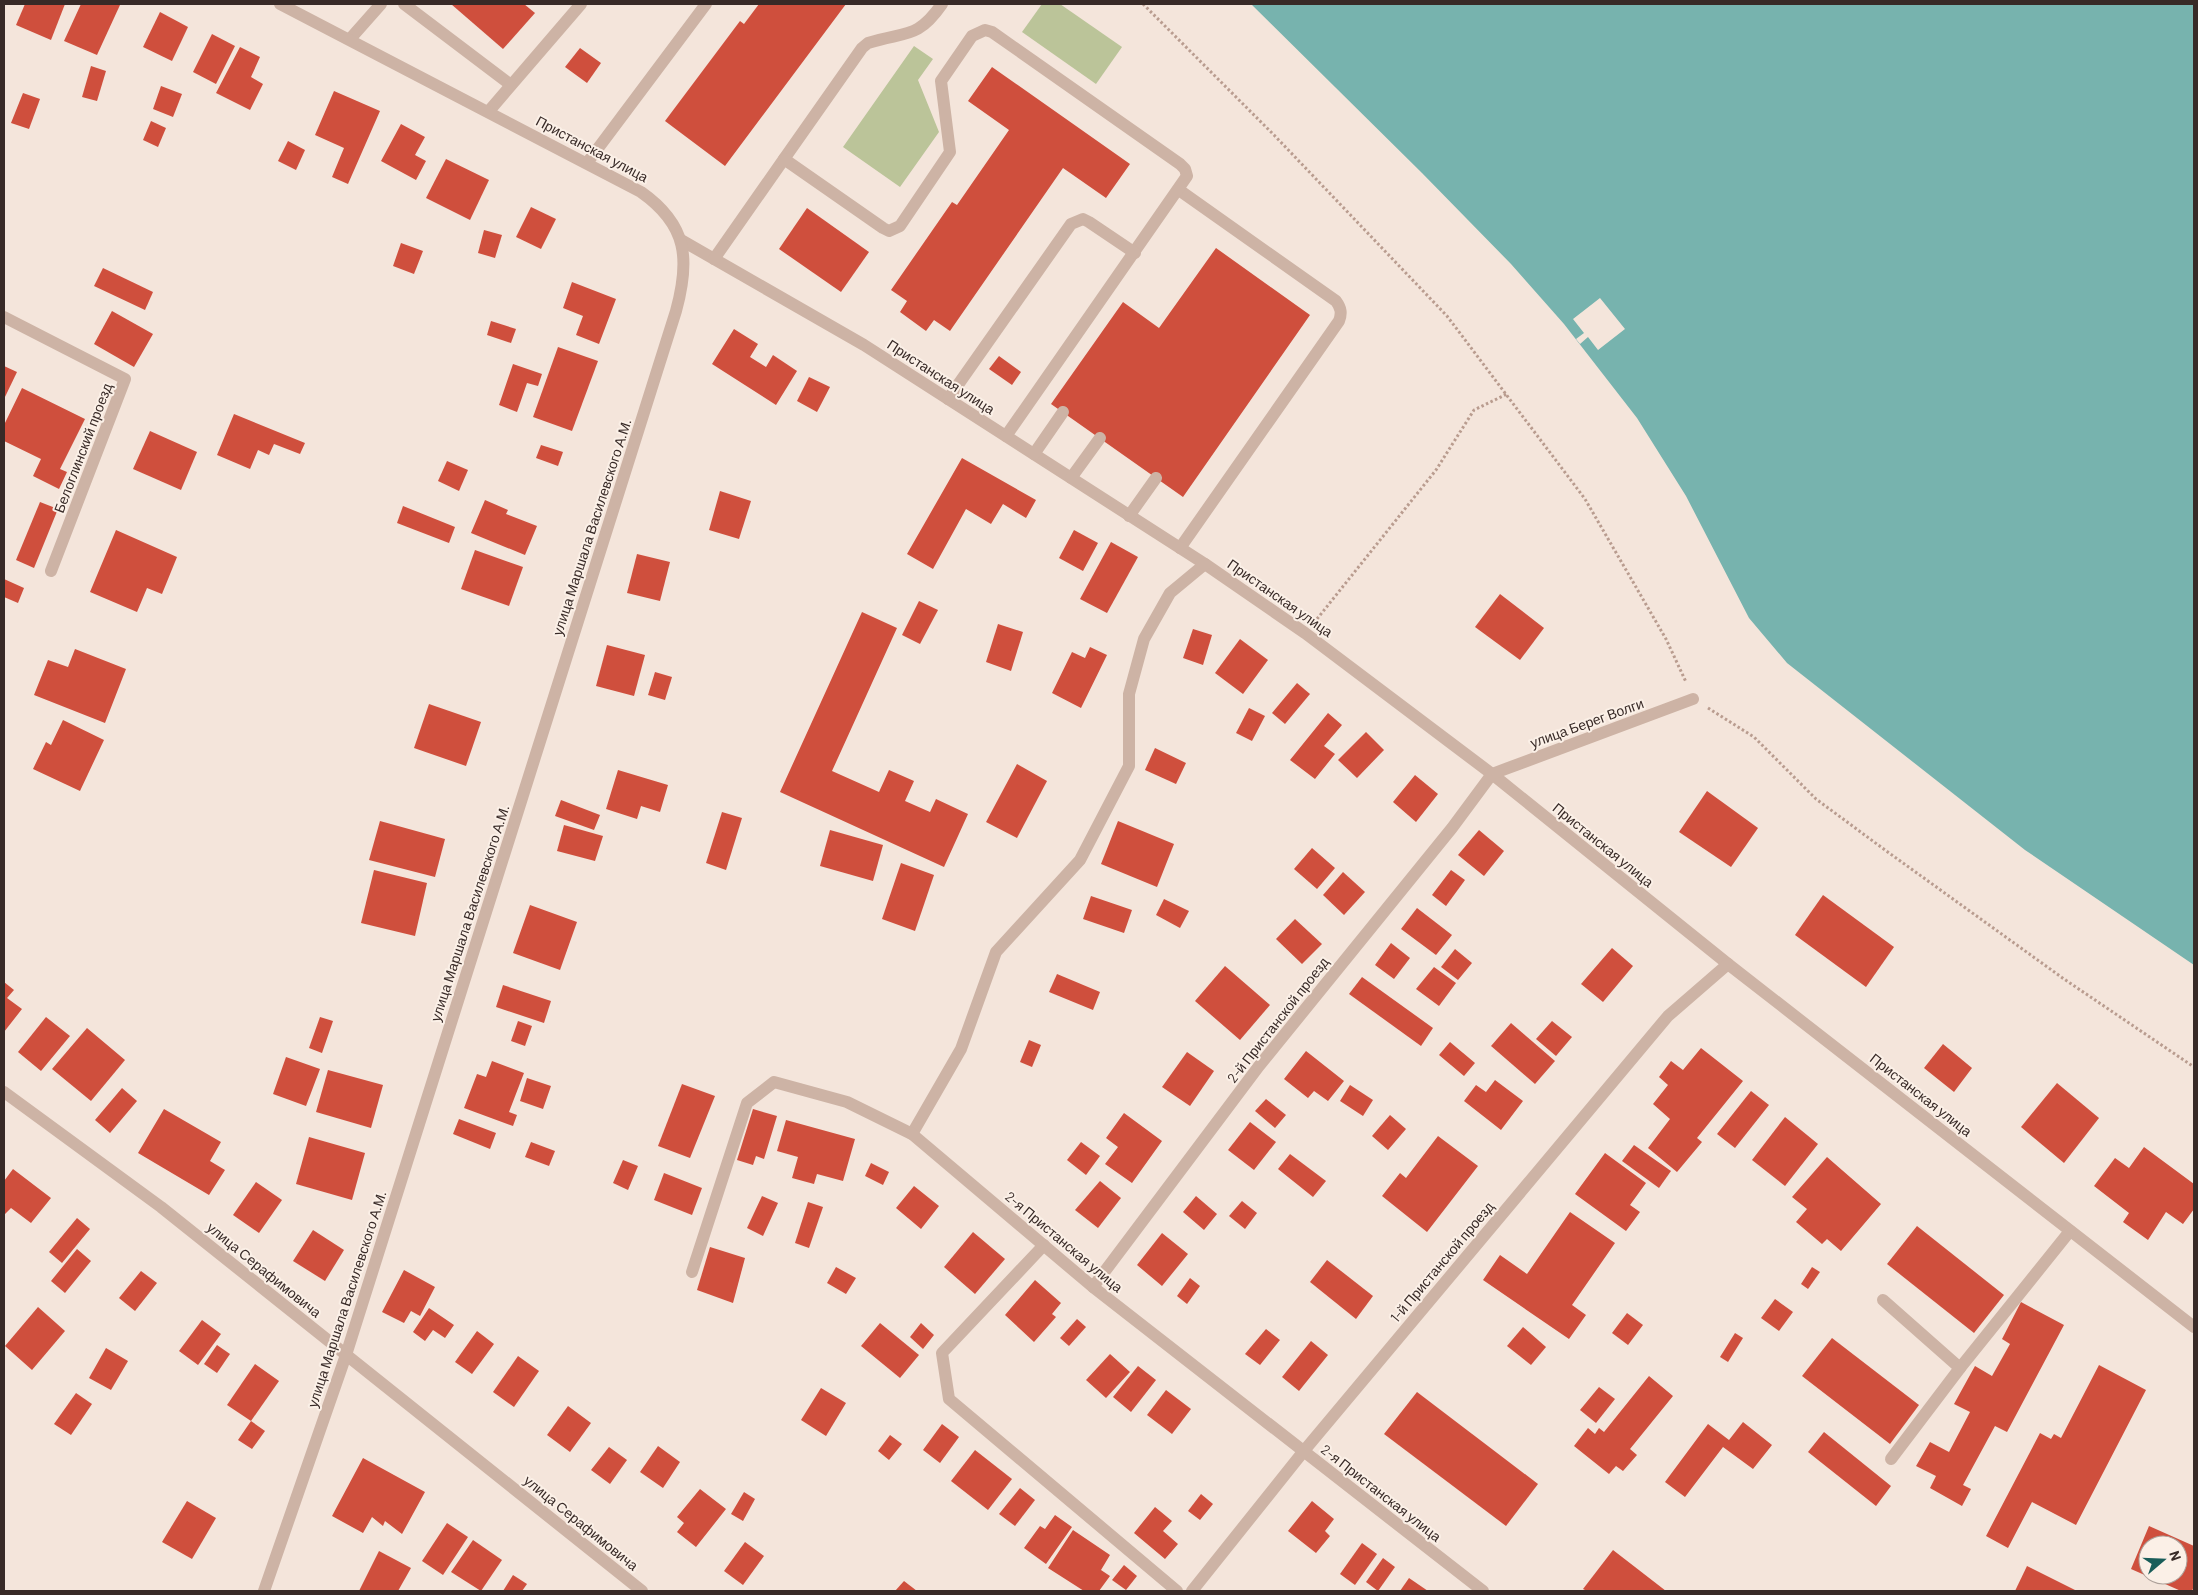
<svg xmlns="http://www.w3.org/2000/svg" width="2198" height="1595" font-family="Barlow,sans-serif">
<rect width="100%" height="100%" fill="#f4e5db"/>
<g fill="#bbc499">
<polygon points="1042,4 1060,4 1122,47 1096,84 1022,32"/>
<polygon points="914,46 933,59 918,80 939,132 900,187 843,147"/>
</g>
<polygon fill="#77b3ae" points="1251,4 2194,4 2194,965 2025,850 1787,663 1749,618 1686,496 1637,418 1564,324 1511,264 1422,173"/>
<polygon fill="#f4e5db" points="1600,298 1625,329 1598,350 1588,337 1580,344 1576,339 1584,333 1573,319"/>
<g fill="#cf4f3d" fill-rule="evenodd">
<polygon points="25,4 65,4 51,40 16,25"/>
<polygon points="81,4 120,5 97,55 64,41"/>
<polygon points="451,4 524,4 535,13 503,49"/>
<polygon points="759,4 846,4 725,166 665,121 740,21 744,24"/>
<polygon points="160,12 188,27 172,61 143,47"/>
<polygon points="212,34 235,46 216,84 193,72"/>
<polygon points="240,47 260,57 251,77 263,84 250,110 216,93"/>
<polygon points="580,48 601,63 587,83 565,67"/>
<polygon points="91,66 106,71 97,101 82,97"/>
<polygon points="992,67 1130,164 1106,198 1063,168 950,331 934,320 926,331 900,312 907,301 891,290 952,202 957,205 1009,130 968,101"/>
<polygon points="161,86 182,94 173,117 153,109"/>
<polygon points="334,91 380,111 348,184 332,177 344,148 315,135"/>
<polygon points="23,93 40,99 29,129 11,123"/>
<polygon points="151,121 166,128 158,147 143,140"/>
<polygon points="401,124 425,137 415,155 426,161 416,180 381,161"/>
<polygon points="288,141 305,150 296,170 278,161"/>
<polygon points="446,159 489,180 470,220 426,198"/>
<polygon points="531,207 556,219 541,249 516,237"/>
<polygon points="807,208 869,252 841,292 779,249"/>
<polygon points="484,230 502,235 495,258 478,253"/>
<polygon points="401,243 423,251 414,274 393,266"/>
<polygon points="1216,248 1310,315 1183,497 1051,404 1123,302 1159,328"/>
<polygon points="103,268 153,292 145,310 94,286"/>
<polygon points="572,282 616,299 599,344 576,335 583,316 563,308"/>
<polygon points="112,311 153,334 134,367 94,344"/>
<polygon points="491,321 516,329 511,343 487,335"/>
<polygon points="734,329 758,344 750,357 766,367 773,355 797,371 776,405 712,364"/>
<polygon points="558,347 598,361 572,431 533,417"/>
<polygon points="999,356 1021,372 1012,385 989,369"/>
<polygon points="513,364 542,374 538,386 527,383 517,412 499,405"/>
<polygon points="4,366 17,372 4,399"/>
<polygon points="809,377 830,387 817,412 797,401"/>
<polygon points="22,388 85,419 60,469 67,472 59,489 33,476 41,459 4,441 4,425"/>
<polygon points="234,414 305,443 300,454 274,444 269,455 258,450 250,469 217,455"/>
<polygon points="150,431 197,452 181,490 133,469"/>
<polygon points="541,445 563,452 558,466 536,458"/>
<polygon points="962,458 1036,500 1026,518 1003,504 991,524 966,509 933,569 907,554"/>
<polygon points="447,461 468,470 459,491 438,481"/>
<polygon points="720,491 751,501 739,539 709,530"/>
<polygon points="485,500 508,510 506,514 537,526 525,555 471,533"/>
<polygon points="40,502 58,509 34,568 16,560"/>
<polygon points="403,506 455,527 449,543 397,523"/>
<polygon points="116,530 177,557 162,594 147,588 137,612 90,592"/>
<polygon points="1074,530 1098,543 1083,571 1059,558"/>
<polygon points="1111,542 1138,557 1107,613 1080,599"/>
<polygon points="475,550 523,567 509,606 461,589"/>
<polygon points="637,554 670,562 660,601 627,593"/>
<polygon points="4,579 24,588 18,603 4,597"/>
<polygon points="1500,594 1544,628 1520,660 1475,627"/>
<polygon points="919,601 938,610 920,644 902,635"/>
<polygon points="862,612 897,628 832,771 879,792 889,770 914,781 905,801 930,812 936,799 968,814 944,867 780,792"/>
<polygon points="998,624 1023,632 1011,671 986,662"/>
<polygon points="1193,629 1212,635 1203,665 1183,658"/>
<polygon points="1240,639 1268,660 1243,694 1215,673"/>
<polygon points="607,645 645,655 634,696 596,686"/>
<polygon points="1090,647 1107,655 1081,708 1052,693 1072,652 1085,658"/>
<polygon points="75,649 126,669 105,723 34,695 48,660 68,667"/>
<polygon points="655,672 672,677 665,700 648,695"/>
<polygon points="1297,683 1310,694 1285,724 1272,713"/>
<polygon points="429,704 481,722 466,766 414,748"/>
<polygon points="1249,708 1265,716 1252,741 1236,733"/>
<polygon points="1328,713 1342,725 1324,746 1335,754 1315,779 1290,760"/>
<polygon points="63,720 104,740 80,791 33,769 46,742 51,745"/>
<polygon points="1366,732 1384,750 1357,778 1338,760"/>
<polygon points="1155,748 1186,763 1176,784 1145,770"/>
<polygon points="1017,764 1047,781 1017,838 986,822"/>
<polygon points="618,770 668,785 660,812 641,806 637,819 606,809"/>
<polygon points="1415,775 1438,794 1416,822 1393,802"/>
<polygon points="1707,791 1758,828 1731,867 1679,832"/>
<polygon points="561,800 600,815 594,830 555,816"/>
<polygon points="722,812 742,818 726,870 706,863"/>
<polygon points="380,821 445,839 435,877 369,860"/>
<polygon points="1118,821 1174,844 1157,887 1101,864"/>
<polygon points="564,825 603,836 595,861 557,851"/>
<polygon points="830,830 883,845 873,881 820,866"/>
<polygon points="1479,830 1504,851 1484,876 1458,855"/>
<polygon points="1312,848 1335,868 1317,889 1294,869"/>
<polygon points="901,863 934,875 915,931 882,919"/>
<polygon points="374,870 427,883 415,936 361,923"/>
<polygon points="1451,870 1465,880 1446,906 1432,895"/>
<polygon points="1343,872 1365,892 1344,915 1323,895"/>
<polygon points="1823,895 1894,947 1866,987 1795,935"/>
<polygon points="1091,896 1132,910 1124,933 1083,919"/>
<polygon points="1164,899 1189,911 1180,928 1156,915"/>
<polygon points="530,905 577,922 560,970 513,953"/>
<polygon points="1417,908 1452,935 1436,955 1401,929"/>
<polygon points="1295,919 1322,944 1302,964 1276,939"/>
<polygon points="1391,943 1410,958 1394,979 1375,965"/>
<polygon points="1612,948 1633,966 1603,1002 1581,984"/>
<polygon points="1455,949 1472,963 1458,980 1441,967"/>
<polygon points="1225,966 1270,1005 1240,1040 1195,1001"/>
<polygon points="1434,967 1456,983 1439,1006 1416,989"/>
<polygon points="1057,974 1100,992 1093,1010 1049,992"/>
<polygon points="1362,977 1433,1028 1421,1046 1349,994"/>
<polygon points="4,982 14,990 7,998 22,1009 4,1032"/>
<polygon points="503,985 551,1001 544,1023 496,1007"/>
<polygon points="46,1017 70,1036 41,1071 18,1052"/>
<polygon points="320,1017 333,1021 322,1053 309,1048"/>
<polygon points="518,1021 532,1026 525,1046 511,1041"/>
<polygon points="1552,1021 1572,1037 1556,1056 1536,1039"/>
<polygon points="1511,1023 1555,1061 1535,1084 1491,1046"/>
<polygon points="87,1028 125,1060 91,1101 52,1069"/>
<polygon points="1029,1040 1041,1045 1032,1067 1020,1062"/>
<polygon points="1450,1042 1475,1063 1464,1076 1439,1055"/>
<polygon points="1943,1044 1972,1068 1954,1092 1924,1068"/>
<polygon points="1701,1048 1743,1081 1697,1138 1702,1142 1677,1172 1648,1148 1670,1119 1653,1104 1668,1085 1659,1077 1671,1061 1683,1070"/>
<polygon points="1306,1051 1344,1081 1328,1101 1314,1091 1308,1098 1284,1079"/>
<polygon points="1187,1052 1214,1071 1190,1106 1162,1087"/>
<polygon points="286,1057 320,1069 306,1106 273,1094"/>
<polygon points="492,1061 524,1073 509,1112 517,1115 513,1126 464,1108 477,1074 486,1077"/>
<polygon points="328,1070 383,1085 371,1128 316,1112"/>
<polygon points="527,1078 551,1086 543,1109 520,1101"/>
<polygon points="1495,1080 1523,1101 1501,1130 1464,1101 1476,1085 1486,1092"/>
<polygon points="2057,1083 2099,1118 2064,1163 2021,1127"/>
<polygon points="682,1084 715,1096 690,1158 658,1146"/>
<polygon points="1350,1085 1373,1100 1363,1116 1340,1101"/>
<polygon points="122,1088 137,1101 110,1133 95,1120"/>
<polygon points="1751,1091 1769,1105 1735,1148 1717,1134"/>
<polygon points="1266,1099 1286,1115 1275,1128 1255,1111"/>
<polygon points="164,1109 221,1142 210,1161 225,1170 209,1195 138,1153"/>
<polygon points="753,1109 777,1116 764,1159 756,1156 753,1165 737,1160"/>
<polygon points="1124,1113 1162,1141 1132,1183 1105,1164 1118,1147 1106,1138"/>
<polygon points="1390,1115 1406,1129 1388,1150 1372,1136"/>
<polygon points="1785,1117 1818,1144 1785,1186 1752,1160"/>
<polygon points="459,1119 496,1133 490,1149 453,1134"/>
<polygon points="786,1120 855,1139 843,1181 817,1174 814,1184 792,1178 798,1157 777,1151"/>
<polygon points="1250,1122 1276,1142 1254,1170 1228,1150"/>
<polygon points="1438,1136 1478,1166 1427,1232 1382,1196 1400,1173 1406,1178"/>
<polygon points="309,1137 365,1153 352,1200 296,1184"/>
<polygon points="531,1142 555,1151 549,1166 525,1157"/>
<polygon points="1081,1142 1100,1156 1086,1175 1067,1160"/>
<polygon points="1634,1145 1671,1171 1659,1188 1622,1161"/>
<polygon points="2144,1147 2194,1184 2194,1209 2183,1224 2166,1212 2148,1240 2123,1222 2129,1213 2094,1186 2115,1158 2129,1168"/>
<polygon points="1605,1153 1646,1183 1630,1205 1640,1212 1626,1231 1575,1194"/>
<polygon points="1290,1154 1326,1181 1313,1197 1278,1169"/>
<polygon points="1827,1157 1881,1204 1841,1251 1827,1239 1822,1244 1796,1222 1807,1209 1792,1197"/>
<polygon points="623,1160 638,1166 628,1190 613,1183"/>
<polygon points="871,1163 889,1172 883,1185 865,1176"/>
<polygon points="13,1169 51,1198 31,1223 11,1208 4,1215 4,1181"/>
<polygon points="664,1173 702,1188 692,1215 654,1200"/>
<polygon points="1100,1181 1121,1198 1098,1228 1075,1210"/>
<polygon points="256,1182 282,1200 259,1233 233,1215"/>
<polygon points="914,1186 939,1206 921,1229 896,1208"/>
<polygon points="762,1196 778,1203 763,1236 747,1228"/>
<polygon points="1196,1196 1217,1214 1204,1230 1183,1212"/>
<polygon points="1242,1201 1257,1213 1245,1229 1229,1216"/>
<polygon points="808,1202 823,1207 809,1248 795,1243"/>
<polygon points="1570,1212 1615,1243 1572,1305 1586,1315 1569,1339 1483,1280 1500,1255 1527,1274"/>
<polygon points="77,1218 90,1229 62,1263 49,1252"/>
<polygon points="1917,1226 2004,1295 1974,1333 1887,1264"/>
<polygon points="313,1230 344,1250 325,1281 293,1261"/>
<polygon points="973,1232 1005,1259 975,1294 944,1267"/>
<polygon points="1162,1233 1188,1254 1162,1286 1137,1265"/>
<polygon points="710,1247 745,1258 733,1303 697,1290"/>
<polygon points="77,1249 91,1261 65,1293 51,1281"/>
<polygon points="1327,1260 1373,1296 1356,1319 1310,1282"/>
<polygon points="836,1267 856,1278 846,1294 827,1283"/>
<polygon points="1812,1267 1820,1272 1808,1289 1801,1284"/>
<polygon points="404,1270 435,1287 420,1316 411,1311 404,1323 382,1312"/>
<polygon points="141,1271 157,1283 135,1311 119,1298"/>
<polygon points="1190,1278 1200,1286 1187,1304 1177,1296"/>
<polygon points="1035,1280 1061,1303 1052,1314 1056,1317 1034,1342 1005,1315"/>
<polygon points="1775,1299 1793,1312 1779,1331 1761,1318"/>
<polygon points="2021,1302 2064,1325 2007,1432 1995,1426 1963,1485 1971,1489 1962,1506 1930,1488 1936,1476 1916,1466 1930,1442 1949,1452 1970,1412 1954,1404 1975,1366 1992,1376 2010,1344 2002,1339"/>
<polygon points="38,1307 65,1331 32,1370 5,1346"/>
<polygon points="429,1308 454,1325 445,1338 433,1330 425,1341 413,1332"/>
<polygon points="1627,1313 1643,1325 1628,1345 1612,1333"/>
<polygon points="1077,1319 1086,1327 1069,1346 1060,1338"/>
<polygon points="202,1320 221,1334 198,1365 179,1351"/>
<polygon points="880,1323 919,1355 900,1378 861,1346"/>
<polygon points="921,1323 934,1335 923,1349 910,1337"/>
<polygon points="1523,1327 1546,1347 1531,1365 1507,1346"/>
<polygon points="1266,1329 1280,1340 1260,1365 1245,1354"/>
<polygon points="477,1331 494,1344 472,1374 455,1362"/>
<polygon points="1735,1333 1743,1338 1728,1362 1720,1357"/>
<polygon points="1832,1338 1919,1405 1890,1444 1802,1376"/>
<polygon points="1311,1341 1328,1355 1299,1391 1282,1377"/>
<polygon points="217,1345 230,1354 217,1373 204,1364"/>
<polygon points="106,1348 128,1361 111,1390 89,1378"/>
<polygon points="1110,1354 1130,1372 1106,1398 1086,1380"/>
<polygon points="518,1356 539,1371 514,1407 493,1392"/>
<polygon points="255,1364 279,1381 251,1421 227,1405"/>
<polygon points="2099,1365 2146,1390 2076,1525 2032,1502 2008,1548 1986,1536 2040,1433 2051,1439 2054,1434 2061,1438"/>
<polygon points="1138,1366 1156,1380 1131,1412 1113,1397"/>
<polygon points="1649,1376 1673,1396 1630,1449 1637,1455 1623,1471 1616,1466 1609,1474 1574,1446 1588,1428 1595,1434 1599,1428 1604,1432"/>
<polygon points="1599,1387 1615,1399 1596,1423 1580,1410"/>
<polygon points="821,1388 846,1403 826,1436 801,1420"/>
<polygon points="1166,1390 1191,1409 1172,1434 1147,1415"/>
<polygon points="1417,1392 1538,1484 1506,1526 1384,1434"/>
<polygon points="76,1393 92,1404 71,1435 54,1424"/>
<polygon points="568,1406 591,1423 570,1452 547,1435"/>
<polygon points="251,1421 265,1431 252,1449 238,1440"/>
<polygon points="1743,1422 1772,1445 1753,1469 1723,1447 1685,1497 1665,1482 1708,1424 1729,1440"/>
<polygon points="942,1424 959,1437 940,1463 923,1450"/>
<polygon points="1824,1432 1891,1486 1876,1506 1808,1452"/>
<polygon points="890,1435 902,1444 889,1460 878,1451"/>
<polygon points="658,1446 680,1462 663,1488 640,1472"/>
<polygon points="609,1447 627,1460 610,1484 591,1470"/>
<polygon points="975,1450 1012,1479 988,1510 951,1481"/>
<polygon points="363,1458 425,1492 402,1534 385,1521 383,1526 372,1517 363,1533 332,1516"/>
<polygon points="1020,1488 1035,1500 1015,1526 999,1514"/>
<polygon points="700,1489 726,1509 696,1547 677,1532 684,1523 677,1517"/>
<polygon points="744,1492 755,1499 743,1521 731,1514"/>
<polygon points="1201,1494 1213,1504 1200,1520 1188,1511"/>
<polygon points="187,1501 216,1518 192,1559 162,1542"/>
<polygon points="1312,1501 1334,1519 1325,1531 1330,1536 1316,1553 1288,1531"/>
<polygon points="1155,1507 1172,1521 1163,1531 1178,1544 1165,1559 1134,1533"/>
<polygon points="1055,1515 1072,1527 1046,1564 1024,1548 1040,1526 1045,1529"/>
<polygon points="447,1523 468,1537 443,1575 422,1561"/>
<path d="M2149 1526 2194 1546V1586L2192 1591H2181L2131 1569ZM2148 1545H2178V1575H2148Z"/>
<polygon points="1073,1530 1110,1555 1101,1570 1110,1576 1099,1591 1084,1591 1048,1568"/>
<polygon points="473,1540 502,1560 481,1591 451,1572"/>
<polygon points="745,1542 764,1556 743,1585 724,1571"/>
<polygon points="1362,1543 1377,1554 1355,1585 1340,1574"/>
<polygon points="1613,1550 1666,1591 1587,1591 1583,1589"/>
<polygon points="379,1551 411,1568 398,1591 359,1591"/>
<polygon points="1383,1558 1395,1567 1378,1591 1366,1582"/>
<polygon points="1124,1565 1137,1576 1126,1590 1112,1580"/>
<polygon points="2027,1566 2077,1591 2015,1591"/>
<polygon points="513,1575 527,1584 522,1591 503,1591"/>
<polygon points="1409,1578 1428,1591 1400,1591"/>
<polygon points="904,1581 917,1591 895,1591"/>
</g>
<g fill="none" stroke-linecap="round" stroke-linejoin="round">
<g stroke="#b99c8f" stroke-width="3" stroke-dasharray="2.5 2.5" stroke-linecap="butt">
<polyline points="1143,4 1274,135 1447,316 1585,499 1666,639 1686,682"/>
<polyline points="1317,619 1436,470 1474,410 1507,394"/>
<polyline points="1708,708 1754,737 1816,799 1885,850 2064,979 2194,1067"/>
</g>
<g stroke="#cdb3a5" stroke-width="12">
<polyline points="404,4 511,85"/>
<polyline points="350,39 381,4"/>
<polyline points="489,111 581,4"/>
<path d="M784 159 862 48 868 43C905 31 917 40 942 4"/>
<polyline points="587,163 706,4"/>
<path d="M1179 190 1336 301C1341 308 1342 313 1339 321L1180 548"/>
<polyline points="681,240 864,345 1205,564 1305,633 1492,774 1728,964 2194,1327"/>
<polyline points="714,259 784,159 883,228 889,231 900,226 950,152 941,81 972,36 985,30 992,32 1180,164 1185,169 1187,176 1006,436"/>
<polyline points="4,317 125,379 51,571"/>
<polyline points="948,399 1071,224 1083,219 1089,222 1135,253"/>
<polyline points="1034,454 1063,412"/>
<polyline points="1071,478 1100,438"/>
<polyline points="1129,516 1156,478"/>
<polyline points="4,1092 161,1207 642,1591"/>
<polyline points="912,1134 961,1049 996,952 1080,860 1129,766 1129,694 1144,639 1170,593 1205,564"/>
<polyline points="1044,1245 942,1353 949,1399 1177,1591"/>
<polyline points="692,1272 747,1103 774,1082 847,1102 912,1134 1093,1287 1483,1591"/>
<polyline points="1093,1287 1259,1066 1452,828 1492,774 1693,699"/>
<polyline points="1883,1300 1960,1368 2070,1231"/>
<polyline points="1891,1459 1960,1368"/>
<path d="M264 1591 346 1355 676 311C690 260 688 225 641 192L280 4"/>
<polyline points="1192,1591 1303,1452 1668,1016 1728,964"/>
</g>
</g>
<g text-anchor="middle" stroke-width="4" stroke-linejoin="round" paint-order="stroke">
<g font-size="14" fill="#382a27" stroke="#fbf0e7">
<text transform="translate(592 149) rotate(28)" y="5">Пристанская улица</text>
<text transform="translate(941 377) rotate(33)" y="5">Пристанская улица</text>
<text transform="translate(83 448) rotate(-69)" y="5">Белоглинский проезд</text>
<text transform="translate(592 527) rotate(-72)" y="5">улица Маршала Василевского А.М.</text>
<text transform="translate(1280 598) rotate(35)" y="5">Пристанская улица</text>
<text transform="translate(1587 723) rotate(-20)" y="5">улица Берег Волги</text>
<text transform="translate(1603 845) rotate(39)" y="5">Пристанская улица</text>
<text transform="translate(470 913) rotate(-72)" y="5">улица Маршала Василевского А.М.</text>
<text transform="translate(1278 1020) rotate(-52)" y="5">2-й Пристанской проезд</text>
<text transform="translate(1921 1095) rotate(38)" y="5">Пристанская улица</text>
<text transform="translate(1064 1242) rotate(40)" y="5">2-я Пристанская улица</text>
<text transform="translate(1442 1262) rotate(-50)" y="5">1-й Пристанской проезд</text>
<text transform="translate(264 1270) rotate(39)" y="5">улица Серафимовича</text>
<text transform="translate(347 1299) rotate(-72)" y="5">улица Маршала Василевского А.М.</text>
<text transform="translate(1381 1493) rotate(38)" y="5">2-я Пристанская улица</text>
<text transform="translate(581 1523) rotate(39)" y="5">улица Серафимовича</text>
</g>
</g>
<rect width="2198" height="1595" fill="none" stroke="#382a27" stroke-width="10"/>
<g transform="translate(2163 1560) rotate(71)"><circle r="24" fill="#fbf0e7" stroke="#ada19a"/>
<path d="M0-4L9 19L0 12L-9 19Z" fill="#195d59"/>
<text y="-8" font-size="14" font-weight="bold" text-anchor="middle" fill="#382a27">N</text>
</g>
</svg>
